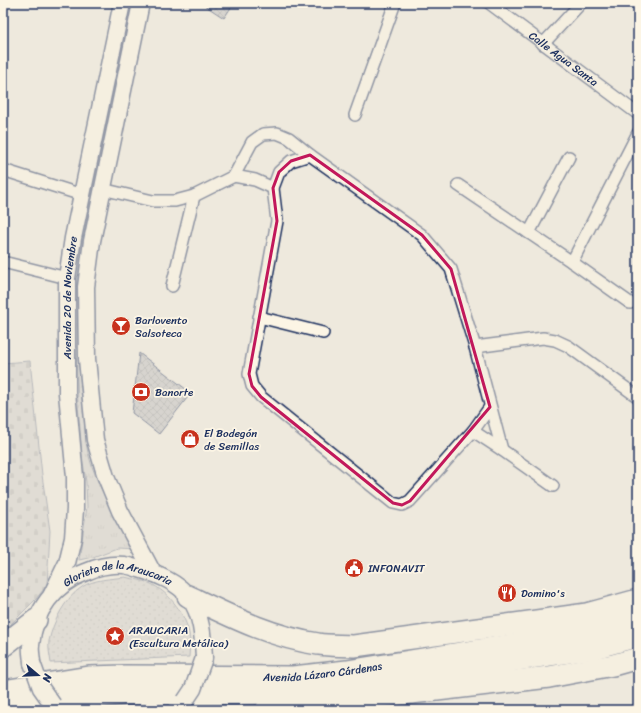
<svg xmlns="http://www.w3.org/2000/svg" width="641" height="713" font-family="Sriracha,sans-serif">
<defs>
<pattern id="grass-tufts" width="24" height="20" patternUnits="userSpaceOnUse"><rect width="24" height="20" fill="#cfcdca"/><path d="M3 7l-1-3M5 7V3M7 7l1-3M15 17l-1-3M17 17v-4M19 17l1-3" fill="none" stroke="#b1b0b0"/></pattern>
<pattern id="cemetery-stones" width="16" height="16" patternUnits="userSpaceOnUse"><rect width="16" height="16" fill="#cfcdca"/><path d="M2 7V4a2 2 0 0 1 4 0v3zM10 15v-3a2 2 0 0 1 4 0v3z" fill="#b1b0b0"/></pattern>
<pattern id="park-dots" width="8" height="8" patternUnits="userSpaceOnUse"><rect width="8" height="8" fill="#cfcdca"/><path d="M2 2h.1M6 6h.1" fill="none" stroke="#b1b0b0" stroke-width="1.8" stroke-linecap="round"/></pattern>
<pattern id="building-cross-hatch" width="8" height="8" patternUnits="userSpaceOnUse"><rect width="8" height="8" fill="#babbbe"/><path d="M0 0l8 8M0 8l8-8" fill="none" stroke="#96989e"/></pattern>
</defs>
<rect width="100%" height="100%" fill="#eee9dd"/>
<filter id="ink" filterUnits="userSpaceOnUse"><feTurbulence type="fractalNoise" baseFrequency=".025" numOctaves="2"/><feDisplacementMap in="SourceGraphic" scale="8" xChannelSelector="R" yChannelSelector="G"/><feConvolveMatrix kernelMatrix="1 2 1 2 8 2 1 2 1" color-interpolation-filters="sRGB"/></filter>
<g filter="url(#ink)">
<g fill="url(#grass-tufts)" stroke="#757e94">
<path d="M130 3H133L79 288C77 331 78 373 84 416 85 428 85 441 88 453 96 486 118 520 135 549L117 548 93 557 79 560 87 507 86 482 82 455 78 404 75 323 76 288 81 249 89 207Z"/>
<polygon points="167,700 147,710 88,710 71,704"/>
</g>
<polygon fill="url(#cemetery-stones)" stroke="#757e94" points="30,361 42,475 50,531 47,585 36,599 3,632 3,363"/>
<path fill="url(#park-dots)" stroke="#757e94" d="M125 577C132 579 142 580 149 583 170 592 189 618 190 641 190 646 189 652 189 657L51 663C50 656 48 648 49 641 53 622 65 598 82 587 94 579 111 579 125 577Z"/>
<g fill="url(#building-cross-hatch)" stroke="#1b2f5e">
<polygon points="201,3 234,3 224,18"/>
<polygon points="139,353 191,393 159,434 132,413"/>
</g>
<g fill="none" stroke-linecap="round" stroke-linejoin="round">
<defs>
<g id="street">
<path id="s1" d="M489 3 638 114"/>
<polyline points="543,44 581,3"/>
<polyline points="355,115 395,3"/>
<polyline points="310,155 291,161 279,172 273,188 277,221 249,374 252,386 261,397 393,503 402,505 410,501 473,431 490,407"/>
<polyline points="3,170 82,195"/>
<polyline points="234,176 255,180 273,188"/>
<polyline points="458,185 572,262 630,303"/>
<polyline points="102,189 153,201 175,201 194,196 234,176 252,142 263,134 277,133 289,138 310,155 422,235 451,269 475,347 502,450"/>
<polyline points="529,233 569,157"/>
<polyline points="3,262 67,278"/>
<polyline points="572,262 638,133"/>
<polyline points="172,286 194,196"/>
<polyline points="259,317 323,333"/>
<polyline points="475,347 543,338 555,340 568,346 638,397"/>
<polyline points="473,431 502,450 553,486"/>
</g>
<g id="secondary">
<polyline points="141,3 92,241 86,287 87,359 95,440 106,477 120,511 153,573"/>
<path id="s2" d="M52 594 67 563 73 538 75 509V477L67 393V278L73 238 122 3"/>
<path id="s3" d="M32 663C32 658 30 651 31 645 34 611 54 584 86 572 97 567 112 564 124 565 130 566 136 568 142 570 158 574 178 583 189 597 202 615 203 637 204 658"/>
<polyline points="176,710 185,701"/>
</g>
<g id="highway">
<path d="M188 596C230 616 271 637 318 644 329 646 342 645 354 646L587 614 638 600"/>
<polyline points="3,646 36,620"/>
<path id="s4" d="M3 691 89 677 124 676 293 677 347 671 593 632 638 620"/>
<polyline points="3,708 89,697 125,694 293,693 349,686 595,648 638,636"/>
<polyline points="266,710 549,677 613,665 638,658"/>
</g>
</defs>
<use href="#street" stroke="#1b2f5e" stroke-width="14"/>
<use href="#secondary" stroke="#1b2f5e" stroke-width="19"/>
<use href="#highway" stroke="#1b2f5e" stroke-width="24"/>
<use href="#street" stroke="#fcf5e5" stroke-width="11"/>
<use href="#secondary" stroke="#fcf5e5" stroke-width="16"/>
<use href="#highway" stroke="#fcf5e5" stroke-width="21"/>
<defs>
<g id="secondary-bridge">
<polyline points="32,663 41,688 53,705"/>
<polyline points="185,701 193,689 204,658"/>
</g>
</defs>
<use href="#secondary-bridge" stroke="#1b2f5e" stroke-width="19" stroke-linecap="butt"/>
<use href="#secondary-bridge" stroke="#fcf5e5" stroke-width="16"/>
</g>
</g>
<path d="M0 0H641V713H0ZM310 155 422 235 451 269 490 407 410 501 402 505 393 503 261 397 252 386 249 374 277 221 273 188 279 172 291 161Z" fill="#eee9dd" fill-opacity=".55" fill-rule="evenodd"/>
<path fill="none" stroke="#c2185b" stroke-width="3" stroke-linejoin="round" d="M310 155 422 235 451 269 490 407 410 501 402 505 393 503 261 397 252 386 249 374 277 221 273 188 279 172 291 161Z"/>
<defs>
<symbol id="bar-disc" viewBox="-11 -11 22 22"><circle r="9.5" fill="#c8321e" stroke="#fcf5e5"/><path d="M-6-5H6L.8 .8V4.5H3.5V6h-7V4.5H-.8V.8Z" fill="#fff"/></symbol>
<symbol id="bank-disc" viewBox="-11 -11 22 22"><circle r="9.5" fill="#c8321e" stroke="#fcf5e5"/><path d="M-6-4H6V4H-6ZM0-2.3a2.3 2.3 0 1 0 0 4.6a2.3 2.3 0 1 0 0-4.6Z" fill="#fff"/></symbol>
<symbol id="shop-disc" viewBox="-11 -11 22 22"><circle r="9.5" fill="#c8321e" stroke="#fcf5e5"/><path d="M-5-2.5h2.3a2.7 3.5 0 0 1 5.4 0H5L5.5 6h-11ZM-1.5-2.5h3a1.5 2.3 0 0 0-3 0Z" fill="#fff"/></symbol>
<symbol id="civic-disc" viewBox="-11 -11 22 22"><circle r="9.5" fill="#c8321e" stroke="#fcf5e5"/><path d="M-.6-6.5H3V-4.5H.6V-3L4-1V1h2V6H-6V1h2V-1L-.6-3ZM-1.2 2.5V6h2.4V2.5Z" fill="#fff"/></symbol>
<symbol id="restaurant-disc" viewBox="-11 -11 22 22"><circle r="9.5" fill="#c8321e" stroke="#fcf5e5"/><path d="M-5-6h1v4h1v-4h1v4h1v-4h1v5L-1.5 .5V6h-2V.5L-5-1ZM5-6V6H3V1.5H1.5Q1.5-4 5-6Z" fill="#fff"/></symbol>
<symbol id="sight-disc" viewBox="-11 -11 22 22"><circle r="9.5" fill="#c8321e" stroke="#fcf5e5"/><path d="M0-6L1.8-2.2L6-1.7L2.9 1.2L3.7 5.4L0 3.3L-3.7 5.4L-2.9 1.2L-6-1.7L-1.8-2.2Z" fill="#fff"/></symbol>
</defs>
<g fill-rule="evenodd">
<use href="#bar-disc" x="110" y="315" width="22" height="22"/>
<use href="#bank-disc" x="130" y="381" width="22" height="22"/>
<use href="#shop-disc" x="179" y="428" width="22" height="22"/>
<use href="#civic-disc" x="343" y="557" width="22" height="22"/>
<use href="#restaurant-disc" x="496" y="582" width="22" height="22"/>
<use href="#sight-disc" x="104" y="625" width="22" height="22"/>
</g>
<g text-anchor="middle" stroke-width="3.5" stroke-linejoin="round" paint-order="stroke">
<g font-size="11" fill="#1b2f5e" stroke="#fcf5e5">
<text dy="4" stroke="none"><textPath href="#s1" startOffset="93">Calle Agua Santa</textPath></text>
<text dy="4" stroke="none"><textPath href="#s2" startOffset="301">Avenida 20 de Noviembre</textPath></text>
<text dy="4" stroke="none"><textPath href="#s3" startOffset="147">Glorieta de la Araucaria</textPath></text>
<text dy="4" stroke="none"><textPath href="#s4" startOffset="321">Avenida Lázaro Cárdenas</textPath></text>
</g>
<g font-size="11" fill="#1b2f5e" stroke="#fcf5e5" text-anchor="start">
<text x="135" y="324">Barlovento<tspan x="135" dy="13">Salsoteca</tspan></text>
<text x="155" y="396">Banorte</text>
<text x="204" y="437">El Bodegón<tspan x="204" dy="13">de Semillas</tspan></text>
<text x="368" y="572">INFONAVIT</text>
<text x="521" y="597">Domino's</text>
<text x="129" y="634">ARAUCARIA<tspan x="129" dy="13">(Escultura Metálica)</tspan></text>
</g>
</g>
<rect width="641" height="713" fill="none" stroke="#fcf5e5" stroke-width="16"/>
<rect x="8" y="8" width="625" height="697" fill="none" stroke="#1b2f5e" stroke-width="1.5" filter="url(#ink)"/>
<g transform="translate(38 675) rotate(109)" stroke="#fcf5e5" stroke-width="3" paint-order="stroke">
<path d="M0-3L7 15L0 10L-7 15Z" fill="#1b2f5e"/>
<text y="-6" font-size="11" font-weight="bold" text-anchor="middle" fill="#1b2f5e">N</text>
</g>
</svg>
